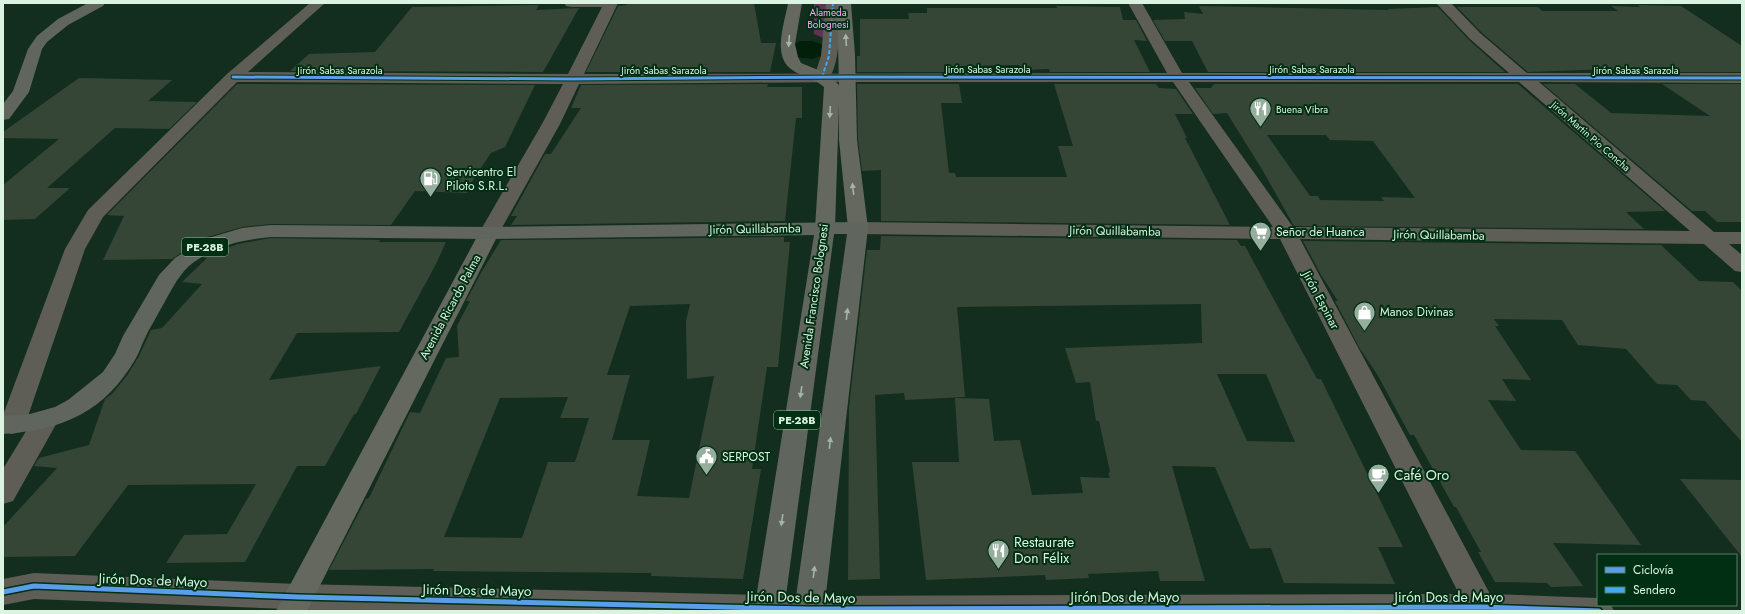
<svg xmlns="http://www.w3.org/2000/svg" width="1745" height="614" font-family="Jost,sans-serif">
<rect width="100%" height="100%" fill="#132e1f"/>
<polygon fill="#5f3358" points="814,3 843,3 826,39 814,34"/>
<polygon fill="#021f0c" points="800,41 813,41 823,45 822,55 813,59 794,57 795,44"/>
<g fill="#354637" fill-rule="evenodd">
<polygon points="628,3 754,3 761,43 776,43 770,72 586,72 618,6 626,5"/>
<polygon points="539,5 536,10 579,8 543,72 290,71 309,54 375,52 412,7"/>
<polygon points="1638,5 1681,6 1742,46 1742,72 1643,72 1638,68 1528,72 1481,32 1457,7 1538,7 1542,11 1618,11 1611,6 1640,7"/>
<polygon points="1056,6 1120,7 1123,20 1136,20 1147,41 1134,40 1150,72 1050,72 1049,69 1021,70 1019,65 959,66 960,72 857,72 857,56 860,56 860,19 909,19 908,13 927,13 927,8 1057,8"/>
<polygon points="1199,6 1389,10 1388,9 1438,7 1469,40 1505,72 1208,72 1192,41 1165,41 1153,20 1185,19 1184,12 1203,14"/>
<polygon points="79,78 172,80 148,101 197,102 169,129 115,128 47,188 70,188 35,219 3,220 3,185 59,139 3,138 3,132"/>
<polygon points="237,84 253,84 535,85 505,147 491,153 474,178 467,193 415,191 391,225 271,224 242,227 204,238 172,259 103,260 124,216 107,215"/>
<polygon points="768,84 767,87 802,87 802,118 796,118 785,221 511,225 517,216 511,216 545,154 551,154 581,108 571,108 581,85"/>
<polygon points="857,84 959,84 962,103 941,103 949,173 955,173 956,177 1067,177 1058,146 1073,146 1054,84 1156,84 1159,88 1176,89 1193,114 1175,114 1187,138 1185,138 1230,225 881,221 881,170 862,171 858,140"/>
<path d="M1214 84H1518L1665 211 1626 212 1644 229 1294 226 1263 171 1227 113 1213 114 1195 88H1211ZM1267 135H1326L1330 140 1373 141 1415 198 1381 197 1384 201 1320 200 1318 196H1310Z"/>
<polygon points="1543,84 1575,84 1611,113 1710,116 1662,84 1742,84 1742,222 1717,222 1705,211 1692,211"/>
<path d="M881 236 1237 240 1241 246H1245L1317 379H1321L1403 547H1378L1395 584 1284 583 1271 548 1250 549 1215 467 1172 466 1205 581H1160L1158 571 1088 574 1089 578 1046 580 1045 575 926 580 912 462H959L955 398 989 399 994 441 1020 440 1032 495 1083 493 1080 477 1110 478 1108 473 1110 472 1099 421H1096L1090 382 1076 383 1065 348 1202 343 1201 304 957 307 965 397 905 400 904 393 875 395 880 579 848 580 849 407 867 250H880ZM1217 374H1266L1295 442 1247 441Z"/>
<path d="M784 237V242H790L778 367H767L752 469H761L743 579 651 576V573L433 571 434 569 329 570 366 499 369 498 410 412 420 413 446 358 459 357 457 326 470 301H466L482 271 501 240ZM690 304 686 321 687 379 714 376 689 498 637 496 650 440H612L630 375H607L630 306ZM568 397 560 418H589L575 462H548L522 538 444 537 500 398Z"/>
<polygon points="271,238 381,240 378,242 446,242 435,266 399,332 297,333 269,380 381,366 356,414 354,414 325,466 297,466 245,562 166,563 184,535 227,534 256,484 128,485 75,556 3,557 3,527 57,468 34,466 39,458 89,445 105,399 112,394 128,374 139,356 151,330 162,328 202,284 182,282 207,258 203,258 209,255 238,244"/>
<polygon points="1303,241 1661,245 1699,281 1733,282 1742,291 1742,442 1705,401 1691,400 1677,385 1657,384 1626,349 1578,345 1562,320 1494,319 1499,326 1495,326 1531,380 1502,379 1516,401 1488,400 1521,450 1575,451 1641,545 1553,543 1583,586 1551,587 1547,583 1495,582 1478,552 1481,552 1456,507 1454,507 1414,435 1410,435 1377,374 1360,349 1335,301 1338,301 1321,275"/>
<polygon points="1680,479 1742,480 1742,557"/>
</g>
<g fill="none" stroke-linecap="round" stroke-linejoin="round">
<path fill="#5f5e56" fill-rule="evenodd" d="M826 3H840C838 27 842 60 828 80L822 82 816 80 814 77 821 56Z"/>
<g fill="#5f5e56" fill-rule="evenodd">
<path d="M310 3H325L248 72 568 74 602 7H571L566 6 564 3H618L584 74 1167 73 1128 3H1142L1182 73H1509L1470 39 1436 3H1451L1480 33 1527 73H1742V83L1539 82 1714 232H1742V244H1729L1742 255V272L1735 271 1704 244 1300 239 1490 594 1598 598V605H1611L1614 611H795L794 609 798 600 809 596 1459 594 1280 239 858 234 851 232 848 228 851 224 858 222 1273 227 1173 82H847L579 84 560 124 499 233 496 237 489 239 482 237 479 233 542 124 563 84 237 82 103 217 85 249 25 425 21 432 12 434 3 432V415L65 249 88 210 227 74ZM1189 82H1519L1690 231 1293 227Z"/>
<polygon points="46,410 55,413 59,419 13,501 3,504 3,469 37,413"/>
</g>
<polygon fill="#5f5e56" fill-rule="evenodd" points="34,573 299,584 809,596 820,600 824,609 823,611 337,611 34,599 3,605 3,579"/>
<g fill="#65685f" fill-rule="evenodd">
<path d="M788 3H802L795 44 798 57 801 63 828 74 839 85 837 3H851L855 55 857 140 868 228 865 232 858 234 851 232 848 228 839 140V104L835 228 832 232 825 234 818 232 815 228 824 87C813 77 801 77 791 69 772 55 785 22 788 3Z"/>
<polygon points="489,227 496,229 499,233 307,611 276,611 479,233 482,229"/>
</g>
<g fill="#60665d" fill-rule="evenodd">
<polygon points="88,3 105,3 103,6 68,25 47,42 42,49 29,92 9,119 3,120 3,104 13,91 28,49 37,36 58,19"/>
<path d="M858 222 865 224 868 228 824 611H794L847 234H834L784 611H754L814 235 489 239 271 237C240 240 214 246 189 266 176 278 168 297 159 312 155 320 150 327 146 336 142 343 140 351 136 358 105 412 63 430 3 434V416L30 414 55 407 68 400 103 372 115 354 123 336 159 275 175 258 205 239 242 228 271 225 489 227Z"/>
</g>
<polyline stroke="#3fa9f5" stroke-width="2" stroke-dasharray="4 2" stroke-linecap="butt" points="822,77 829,56 833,3"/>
<defs>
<polyline id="cycleway-far1" points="233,77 572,79 847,77 1742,78"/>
<polyline id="cycleway" points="3,592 34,586 299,597 809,609 1482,607 1599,611"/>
</defs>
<use href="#cycleway-far1" stroke="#002f14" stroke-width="5"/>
<use href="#cycleway" stroke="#002f14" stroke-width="8"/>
<use href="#cycleway-far1" stroke="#5a9eea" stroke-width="3"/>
<use href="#cycleway" stroke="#5a9eea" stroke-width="5"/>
</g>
<defs><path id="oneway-solid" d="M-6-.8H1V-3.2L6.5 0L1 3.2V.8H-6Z"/></defs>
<g fill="#a6b4a6">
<use href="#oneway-solid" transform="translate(846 40) rotate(-94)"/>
<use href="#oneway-solid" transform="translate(789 41) rotate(94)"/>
<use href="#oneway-solid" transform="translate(830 112) rotate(93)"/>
<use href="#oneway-solid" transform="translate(853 189) rotate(-97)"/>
</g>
<g fill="#a4b4a6">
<use href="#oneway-solid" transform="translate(847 314) rotate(-83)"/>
<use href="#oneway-solid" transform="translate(801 392) rotate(98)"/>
<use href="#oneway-solid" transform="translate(830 443) rotate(-83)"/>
<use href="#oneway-solid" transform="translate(782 520) rotate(98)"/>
<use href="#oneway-solid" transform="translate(814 572) rotate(-83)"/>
</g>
<defs>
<symbol id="restaurant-pin" viewBox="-11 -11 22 30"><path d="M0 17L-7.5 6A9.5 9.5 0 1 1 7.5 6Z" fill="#95ae9d" stroke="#002f14"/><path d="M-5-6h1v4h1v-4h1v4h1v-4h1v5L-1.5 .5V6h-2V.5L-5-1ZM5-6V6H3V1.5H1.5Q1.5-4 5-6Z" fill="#fff"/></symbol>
<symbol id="fuel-pin" viewBox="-11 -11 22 30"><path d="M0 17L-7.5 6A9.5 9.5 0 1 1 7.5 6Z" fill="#95ae9d" stroke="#002f14"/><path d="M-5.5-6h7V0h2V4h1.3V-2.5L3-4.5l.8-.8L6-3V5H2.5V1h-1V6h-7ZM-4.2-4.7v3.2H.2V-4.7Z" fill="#fff"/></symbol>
<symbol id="supermarket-pin" viewBox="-11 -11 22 30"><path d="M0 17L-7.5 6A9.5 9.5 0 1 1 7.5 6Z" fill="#95ae9d" stroke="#002f14"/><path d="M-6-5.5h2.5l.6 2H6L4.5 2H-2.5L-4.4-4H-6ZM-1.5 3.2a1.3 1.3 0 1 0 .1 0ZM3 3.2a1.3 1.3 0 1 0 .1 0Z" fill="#fff"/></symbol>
<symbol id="shop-pin" viewBox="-11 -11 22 30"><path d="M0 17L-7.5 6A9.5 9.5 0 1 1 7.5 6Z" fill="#95ae9d" stroke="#002f14"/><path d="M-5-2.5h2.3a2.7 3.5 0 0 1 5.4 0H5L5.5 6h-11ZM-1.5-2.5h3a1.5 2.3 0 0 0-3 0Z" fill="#fff"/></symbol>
<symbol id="civic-pin" viewBox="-11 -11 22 30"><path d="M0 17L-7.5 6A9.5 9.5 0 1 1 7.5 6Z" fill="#95ae9d" stroke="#002f14"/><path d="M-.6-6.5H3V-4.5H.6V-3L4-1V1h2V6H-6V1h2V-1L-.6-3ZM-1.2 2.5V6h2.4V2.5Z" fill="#fff"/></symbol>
<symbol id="cafe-pin" viewBox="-11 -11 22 30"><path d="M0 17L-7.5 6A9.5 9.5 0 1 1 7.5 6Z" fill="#95ae9d" stroke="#002f14"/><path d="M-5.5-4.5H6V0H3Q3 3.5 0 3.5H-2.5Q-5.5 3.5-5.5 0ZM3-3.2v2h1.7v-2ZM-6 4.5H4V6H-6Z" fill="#fff"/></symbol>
</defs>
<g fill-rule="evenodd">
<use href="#restaurant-pin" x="1248" y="96" width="25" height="34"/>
<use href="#fuel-pin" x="418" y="166" width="25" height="34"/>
<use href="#supermarket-pin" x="1248" y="220" width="25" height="34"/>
<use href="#shop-pin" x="1352" y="300" width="25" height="34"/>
<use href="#civic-pin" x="694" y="444" width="25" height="34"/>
<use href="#cafe-pin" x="1366" y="462" width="25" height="34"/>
<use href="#restaurant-pin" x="986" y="538" width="25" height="34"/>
</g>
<g text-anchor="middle" stroke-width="4" stroke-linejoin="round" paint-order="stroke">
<g font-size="10" fill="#fea5ed" stroke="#002f14">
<text x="828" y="16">Alameda<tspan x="828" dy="12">Bolognesi</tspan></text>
</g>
<g font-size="10" fill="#dbf3e1" stroke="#002f14">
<text x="988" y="73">Jirón Sabas Sarazola</text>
<text x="1312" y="73">Jirón Sabas Sarazola</text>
<text x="340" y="74">Jirón Sabas Sarazola</text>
<text x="664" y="74">Jirón Sabas Sarazola</text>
<text x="1636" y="74">Jirón Sabas Sarazola</text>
<text transform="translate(1591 136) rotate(41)" y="4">Jirón Martin Pio Concha</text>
</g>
<g font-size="10" fill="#dbf3e1" stroke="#002f14" text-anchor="start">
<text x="1276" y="113">Buena Vibra</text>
</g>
<g fill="#002f14" stroke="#99b8a4" stroke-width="1">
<rect x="182" y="238" width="46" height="18" rx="3"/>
<rect x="774" y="411" width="46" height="18" rx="3"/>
</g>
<g font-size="11" font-weight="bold" fill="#dbf3e1">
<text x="205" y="251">PE-28B</text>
<text x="797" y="424">PE-28B</text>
</g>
<g font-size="12" fill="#dbf3e1" stroke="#002f14" text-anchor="start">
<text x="446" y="176">Servicentro El<tspan x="446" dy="14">Piloto S.R.L.</tspan></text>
<text x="1276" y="236">Señor de Huanca</text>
<text x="1380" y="316">Manos Divinas</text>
<text x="722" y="461">SERPOST</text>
</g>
<g font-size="12" fill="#dbf3e1" stroke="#002f14">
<text transform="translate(755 229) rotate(-1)" y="4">Jirón Quillabamba</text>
<text transform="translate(1115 231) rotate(1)" y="4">Jirón Quillabamba</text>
<text transform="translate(1439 235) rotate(1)" y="4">Jirón Quillabamba</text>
<text transform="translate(814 296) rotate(-82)" y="4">Avenida Francisco Bolognesi</text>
<text transform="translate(1321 300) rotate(62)" y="4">Jirón Espinar</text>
<text transform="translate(450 307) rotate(-62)" y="4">Avenida Ricardo Palma</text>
</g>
<g font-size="14" fill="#dbf3e1" stroke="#002f14" text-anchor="start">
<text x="1394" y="480">Café Oro</text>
<text x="1014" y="547">Restaurate<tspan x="1014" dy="16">Don Félix</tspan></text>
</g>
<g font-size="14" fill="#dbf3e1" stroke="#002f14">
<text transform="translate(153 580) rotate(2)" y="5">Jirón Dos de Mayo</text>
<text transform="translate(477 590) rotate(1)" y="5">Jirón Dos de Mayo</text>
<text transform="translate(801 597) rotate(1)" y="5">Jirón Dos de Mayo</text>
<text x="1125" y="602">Jirón Dos de Mayo</text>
<text x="1449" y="602">Jirón Dos de Mayo</text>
</g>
</g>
<rect width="1745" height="614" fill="none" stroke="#dbf3e1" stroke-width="8"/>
<rect x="1597" y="554" width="140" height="52" fill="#002f14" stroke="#587d66"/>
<rect x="1605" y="567" width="20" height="6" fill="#5a9eea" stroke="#587d66"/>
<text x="1633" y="574" font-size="12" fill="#dbf3e1">Ciclovía</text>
<rect x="1605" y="587" width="20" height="6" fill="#3fa9f5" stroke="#587d66"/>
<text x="1633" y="594" font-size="12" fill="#dbf3e1">Sendero</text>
</svg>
